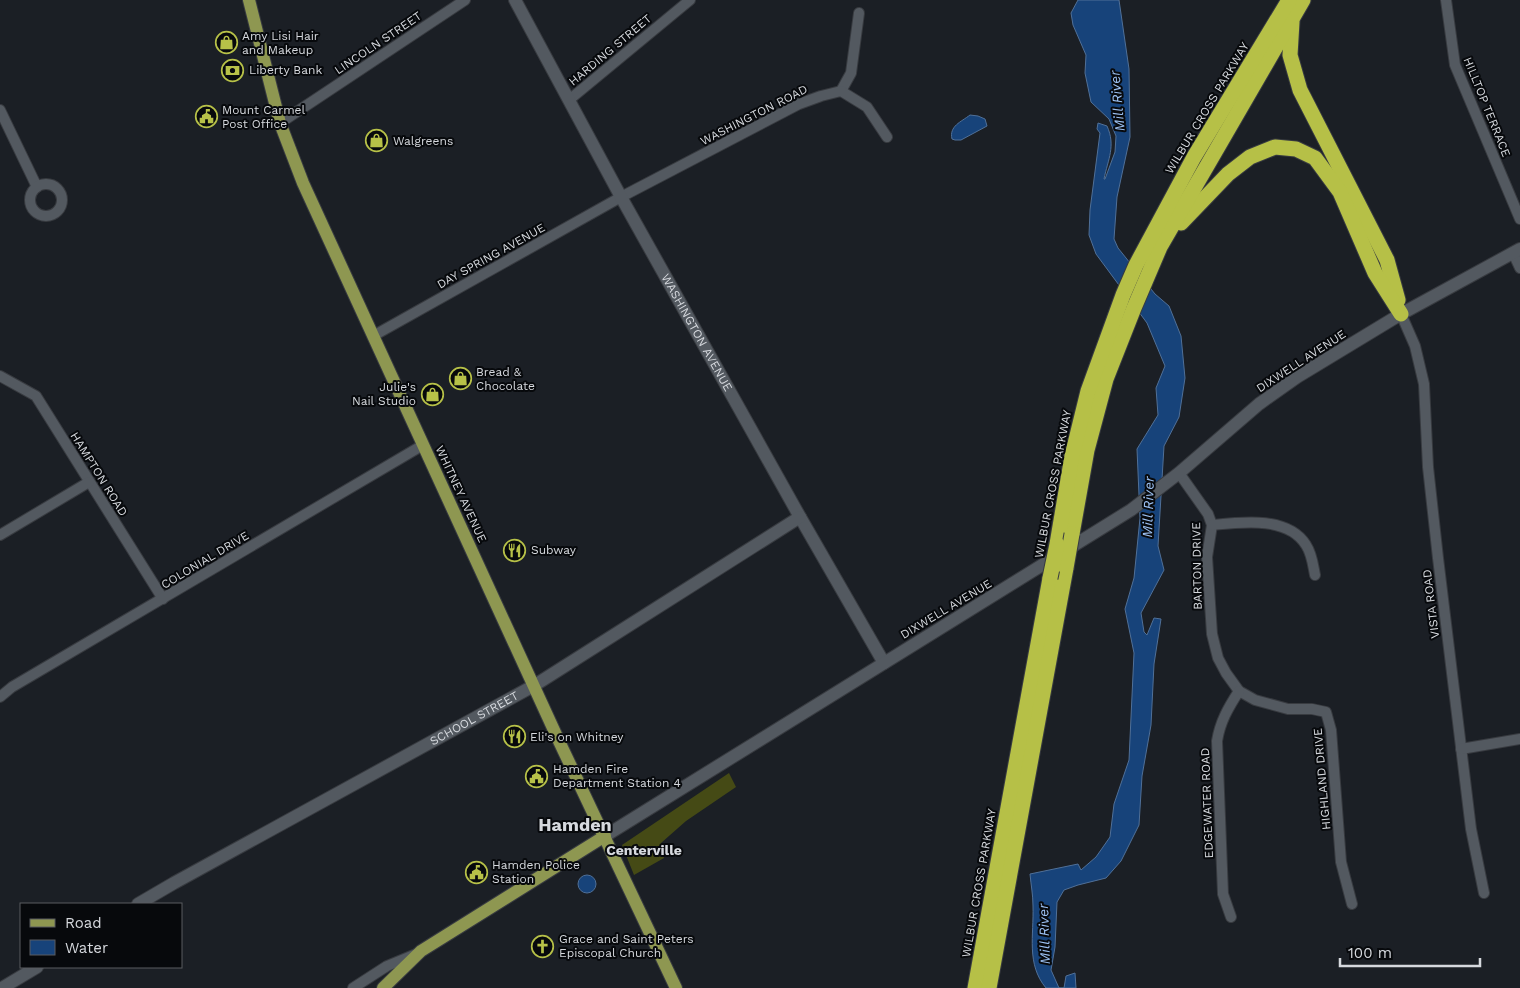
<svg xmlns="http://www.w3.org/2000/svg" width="1520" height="988" font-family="'Work Sans',sans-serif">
<rect width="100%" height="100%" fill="#1b1f25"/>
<polygon fill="#454a15" points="729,773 736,787 686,821 661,843 664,858 634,875 622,845"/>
<g fill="#17437a" stroke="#507098">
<path d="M1078 0H1119L1129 69 1130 137 1117 197 1114 239 1118 248 1155 294 1169 306 1181 336 1185 378 1179 417 1164 446 1158 546 1164 570 1141 613 1144 632 1147 635 1154 618 1161 619 1154 664 1151 725 1142 776 1139 825 1121 861 1106 878 1078 885 1064 890 1057 902 1055 947 1051 970 1059 988H1064L1066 976 1075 973 1076 988H1046C1026 964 1034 935 1033 906 1033 895 1031 885 1030 874L1078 864 1081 870 1096 857 1110 837 1114 804 1129 760 1134 653 1125 609 1134 578 1140 518 1137 449 1158 415 1156 388 1165 366 1147 323 1096 254 1089 235 1090 210 1100 133 1097 129 1098 123 1107 126C1116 146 1108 159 1104 179H1105L1115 152 1116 136 1109 119 1091 102 1085 73 1086 55 1073 25 1071 13Z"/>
<path d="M970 115 978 116 985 119 987 126 961 140H955L952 139C949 126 961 122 970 115Z"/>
<circle cx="587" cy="884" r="9"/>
</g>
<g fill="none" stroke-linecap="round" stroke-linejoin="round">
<defs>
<g id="street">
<polyline points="1446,0 1455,65 1520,219"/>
<polyline points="841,91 851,73 859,13"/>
<polyline points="569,100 690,0"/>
<polyline points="0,110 37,187"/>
<polyline points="280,123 465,0"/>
<circle cx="46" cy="200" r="16"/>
<polyline points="1513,253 1520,268"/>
<polyline points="1401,314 1415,346 1424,384 1428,467 1438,558 1471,829 1484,893"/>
<polyline points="373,336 621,197 799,104 821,96 841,91 867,107 887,137"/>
<polyline points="0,376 36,396 163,599"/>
<polyline points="1179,473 1208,514 1212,525 1207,557 1212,634 1218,658 1226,673 1239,691 1255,700 1288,709 1312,709 1326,712 1331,730 1341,862 1352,904"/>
<path d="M1212 525C1242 522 1288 516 1306 545 1312 554 1313 565 1315 575"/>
<polyline points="0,535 89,482"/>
<polyline points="0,697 12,687 423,445"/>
<polyline points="1461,749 1520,739"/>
<path d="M1231 917 1223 894 1217 741C1220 722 1228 708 1239 691"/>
<polyline points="353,988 387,966 416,954"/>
</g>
<g id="secondary">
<path id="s1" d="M515 0 621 197 800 517 884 663"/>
<polyline points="605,836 1131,510 1179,473 1259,404 1297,377 1401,314 1520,249"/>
<path id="s2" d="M138 904 174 883 535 685 800 517"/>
<polyline points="2,988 37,967"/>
</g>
<g id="primary">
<polyline points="249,0 280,123 303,183 558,739 676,988"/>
<polyline points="383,988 421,951 605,836"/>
</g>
<g id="highway">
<polyline points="1292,22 1290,55 1300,90 1387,260 1398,300"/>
<polyline points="1181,223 1228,174 1250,157 1275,147 1296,149 1315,158 1340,192 1375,273 1401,314"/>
<polyline points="1072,534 1087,450 1106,379 1134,308 1160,247 1303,0"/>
<polyline points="1057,544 1072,456 1088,391 1123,295 1136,265 1194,157 1289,0"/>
<polyline points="975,988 1050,578"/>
<polyline points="989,988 1066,568"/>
</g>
</defs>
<use href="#street" stroke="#383b40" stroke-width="12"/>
<use href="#secondary" stroke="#383b40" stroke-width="14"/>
<use href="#primary" stroke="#383b40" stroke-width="14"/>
<use href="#highway" stroke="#383b40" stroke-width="17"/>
<use href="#street" stroke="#535960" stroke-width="10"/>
<use href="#secondary" stroke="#535960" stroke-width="12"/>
<use href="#primary" stroke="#8e9751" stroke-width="12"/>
<use href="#highway" stroke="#b6c047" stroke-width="15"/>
<defs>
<g id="highway-bridge">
<polyline points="1066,568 1072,534"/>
<polyline points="1050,578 1057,544"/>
</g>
</defs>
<use href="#highway-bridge" stroke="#383b40" stroke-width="17" stroke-linecap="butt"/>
<use href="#highway-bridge" stroke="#b6c047" stroke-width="15"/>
</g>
<defs>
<symbol id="shop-ring" viewBox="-11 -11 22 22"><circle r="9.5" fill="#07090c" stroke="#b7c148" stroke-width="1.5"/><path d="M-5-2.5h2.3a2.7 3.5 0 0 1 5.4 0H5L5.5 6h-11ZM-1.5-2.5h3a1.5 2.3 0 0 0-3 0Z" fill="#b7c148"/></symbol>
<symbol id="bank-ring" viewBox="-11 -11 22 22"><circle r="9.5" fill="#07090c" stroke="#b7c148" stroke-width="1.5"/><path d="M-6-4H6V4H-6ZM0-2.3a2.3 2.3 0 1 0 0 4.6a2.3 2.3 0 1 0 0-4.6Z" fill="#b7c148"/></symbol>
<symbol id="civic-ring" viewBox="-11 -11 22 22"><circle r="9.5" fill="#07090c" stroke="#b7c148" stroke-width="1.5"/><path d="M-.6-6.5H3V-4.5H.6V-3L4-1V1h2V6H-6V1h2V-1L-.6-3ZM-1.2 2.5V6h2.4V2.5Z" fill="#b7c148"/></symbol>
<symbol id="restaurant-ring" viewBox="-11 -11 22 22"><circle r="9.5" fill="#07090c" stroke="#b7c148" stroke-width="1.5"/><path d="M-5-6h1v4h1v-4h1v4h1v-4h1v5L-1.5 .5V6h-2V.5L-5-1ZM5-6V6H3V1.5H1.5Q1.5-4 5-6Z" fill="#b7c148"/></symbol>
<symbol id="church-ring" viewBox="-11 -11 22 22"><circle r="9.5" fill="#07090c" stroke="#b7c148" stroke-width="1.5"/><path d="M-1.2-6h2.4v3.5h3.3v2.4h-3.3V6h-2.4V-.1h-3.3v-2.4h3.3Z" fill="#b7c148"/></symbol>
</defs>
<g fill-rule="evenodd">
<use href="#shop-ring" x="214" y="30" width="25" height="25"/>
<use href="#bank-ring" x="220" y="58" width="25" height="25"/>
<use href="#civic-ring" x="194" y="104" width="25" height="25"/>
<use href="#shop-ring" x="364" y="128" width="25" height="25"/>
<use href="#shop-ring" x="448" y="366" width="25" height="25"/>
<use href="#shop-ring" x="420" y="382" width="25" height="25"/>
<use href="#restaurant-ring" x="502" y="538" width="25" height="25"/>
<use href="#restaurant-ring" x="502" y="724" width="25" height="25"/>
<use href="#civic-ring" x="524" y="764" width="25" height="25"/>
<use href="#civic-ring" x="464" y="860" width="25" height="25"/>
<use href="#church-ring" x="530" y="934" width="25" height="25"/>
</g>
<g text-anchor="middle" stroke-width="4" stroke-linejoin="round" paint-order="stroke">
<g font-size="12" fill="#d6d9de" stroke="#07090c" text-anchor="start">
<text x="242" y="40">Amy Lisi Hair<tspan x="242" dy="14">and Makeup</tspan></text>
<text x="249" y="74">Liberty Bank</text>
<text x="222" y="114">Mount Carmel<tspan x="222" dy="14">Post Office</tspan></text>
<text x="393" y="145">Walgreens</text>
<text x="476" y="376">Bread &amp;<tspan x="476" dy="14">Chocolate</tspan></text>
<text x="416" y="391" text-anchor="end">Julie's<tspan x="416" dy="14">Nail Studio</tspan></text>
<text x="531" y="554">Subway</text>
<text x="530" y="741">Eli's on Whitney</text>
<text x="553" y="773">Hamden Fire<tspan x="553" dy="14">Department Station 4</tspan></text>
<text x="492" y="869">Hamden Police<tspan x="492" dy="14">Station</tspan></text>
<text x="559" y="943">Grace and Saint Peters<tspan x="559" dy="14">Episcopal Church</tspan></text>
</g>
<g font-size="12" fill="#d6d9de" stroke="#07090c">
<text transform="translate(378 43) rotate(-34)" y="4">LINCOLN STREET</text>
<text transform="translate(610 50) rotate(-40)" y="4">HARDING STREET</text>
<text transform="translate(1487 107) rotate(68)" y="4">HILLTOP TERRACE</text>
<text transform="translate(1207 108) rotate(-59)" y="4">WILBUR CROSS PARKWAY</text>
<text transform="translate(754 115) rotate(-27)" y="4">WASHINGTON ROAD</text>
<text transform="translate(491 256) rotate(-29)" y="4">DAY SPRING AVENUE</text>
<text dy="4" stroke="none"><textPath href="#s1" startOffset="379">WASHINGTON AVENUE</textPath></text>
<text transform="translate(1301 361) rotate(-33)" y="4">DIXWELL AVENUE</text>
<text transform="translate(99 474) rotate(58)" y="4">HAMPTON ROAD</text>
<text transform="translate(1053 484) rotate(-79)" y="4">WILBUR CROSS PARKWAY</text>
<text transform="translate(461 494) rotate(65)" y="4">WHITNEY AVENUE</text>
<text transform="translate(205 560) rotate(-31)" y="4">COLONIAL DRIVE</text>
<text transform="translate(1197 566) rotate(-91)" y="4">BARTON DRIVE</text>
<text transform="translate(1431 604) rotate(-97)" y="4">VISTA ROAD</text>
<text transform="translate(946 609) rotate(-31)" y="4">DIXWELL AVENUE</text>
<text dy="4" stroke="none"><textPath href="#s2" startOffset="384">SCHOOL STREET</textPath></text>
<text transform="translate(1322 779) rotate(-95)" y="4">HIGHLAND DRIVE</text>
<text transform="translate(1207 803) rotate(-92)" y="4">EDGEWATER ROAD</text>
<text transform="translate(979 883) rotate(-80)" y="4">WILBUR CROSS PARKWAY</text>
</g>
<g font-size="14" font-style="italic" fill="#9cc1f3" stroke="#07090c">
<text transform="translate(1117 101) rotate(-95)" y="5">Mill River</text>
<text transform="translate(1148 507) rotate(-88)" y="5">Mill River</text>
<text transform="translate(1044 934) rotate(-92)" y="5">Mill River</text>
</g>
<g font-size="14" font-weight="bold" fill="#d6d9de" stroke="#07090c">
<text x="644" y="855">Centerville</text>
</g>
<g font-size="18" font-weight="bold" fill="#d6d9de" stroke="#07090c">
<text x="575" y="831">Hamden</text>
</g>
</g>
<rect x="20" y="903" width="162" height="65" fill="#07090c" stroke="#5a5c60"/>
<rect x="30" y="919" width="25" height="8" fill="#8e9751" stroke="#5a5c60"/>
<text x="65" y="928" font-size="15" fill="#d6d9de">Road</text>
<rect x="30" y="940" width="25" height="15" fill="#17437a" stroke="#5a5c60"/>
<text x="65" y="953" font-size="15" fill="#d6d9de">Water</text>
<path d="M1340 958v8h140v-8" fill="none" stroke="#d6d9de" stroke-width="2.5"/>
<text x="1348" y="958" font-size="15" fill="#d6d9de" stroke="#07090c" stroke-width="4" paint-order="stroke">100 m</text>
</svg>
